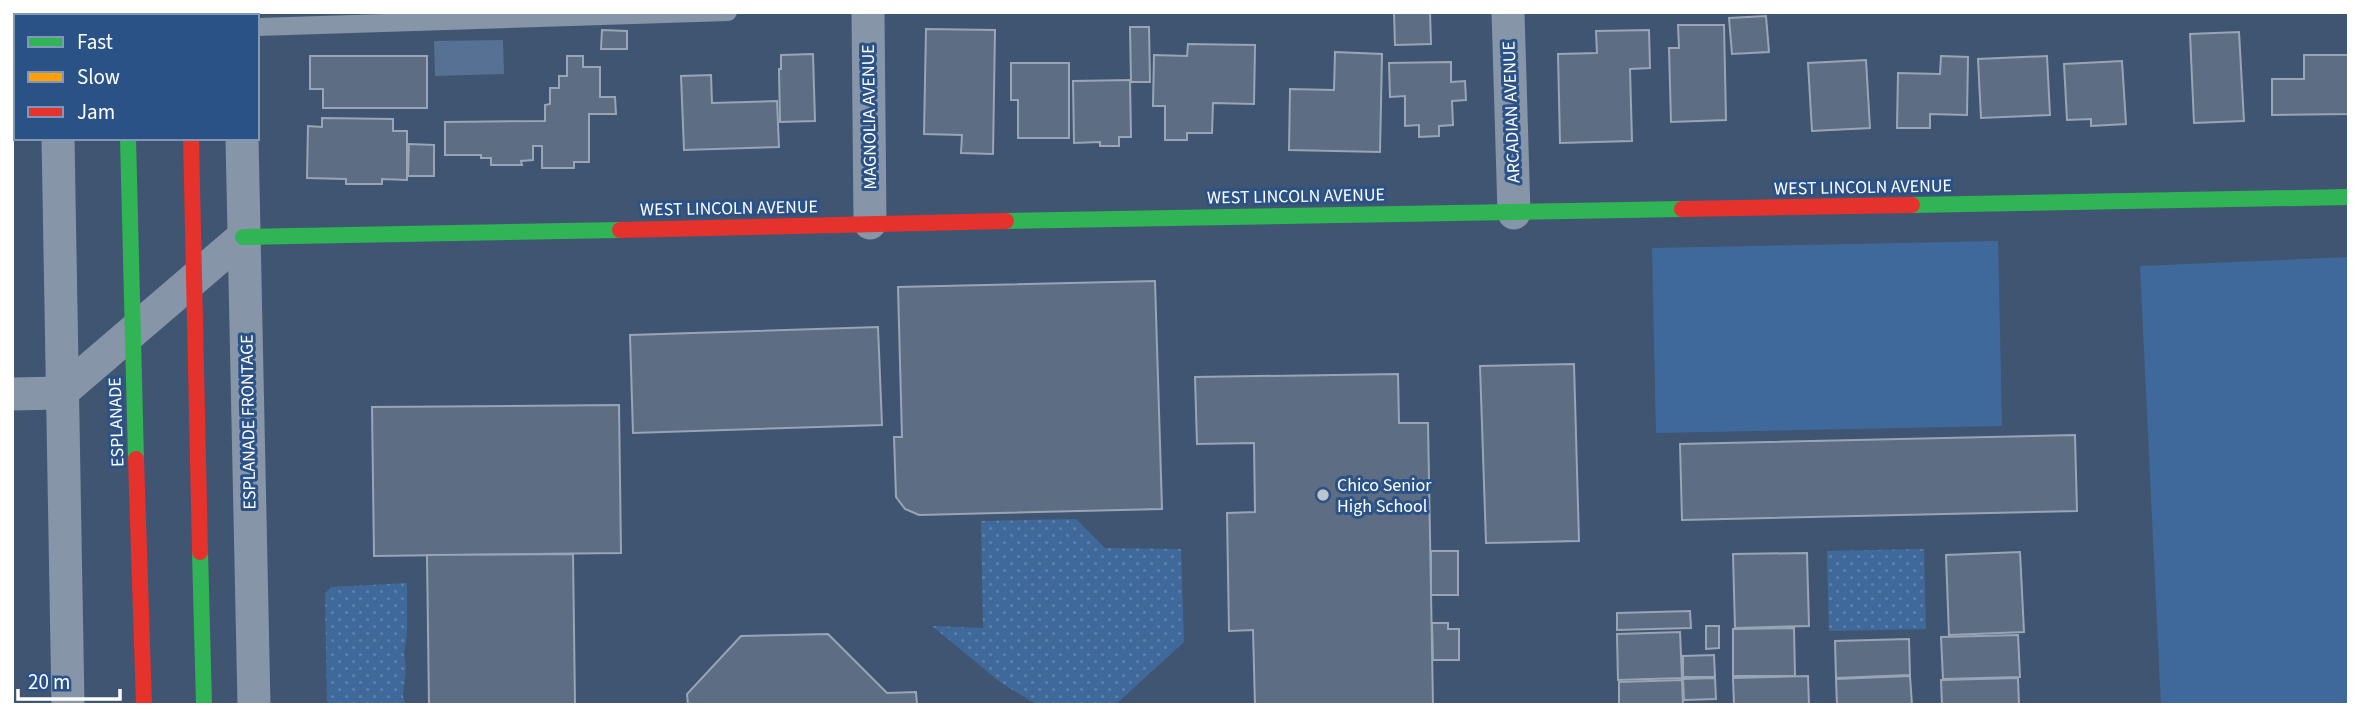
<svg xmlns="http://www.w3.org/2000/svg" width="2361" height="717" font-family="'Source Sans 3',sans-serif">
<defs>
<pattern id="grass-dots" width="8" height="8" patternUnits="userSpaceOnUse" patternTransform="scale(1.75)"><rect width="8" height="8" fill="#40699b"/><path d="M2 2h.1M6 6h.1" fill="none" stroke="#5d80aa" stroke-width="1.8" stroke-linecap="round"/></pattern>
</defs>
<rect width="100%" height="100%" fill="#405571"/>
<g fill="url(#grass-dots)">
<polygon points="1076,519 1105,548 1181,549 1184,642 1115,705 1037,705 1000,682 932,626 983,628 981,521"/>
<polygon points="1924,549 1926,629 1829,631 1827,551"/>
<polygon points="407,583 407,634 404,653 406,668 403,696 406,705 327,705 325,594 331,587"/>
</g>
<g fill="#40699b">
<polygon points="1998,241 2002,426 1656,433 1652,248"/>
<polygon points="2349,257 2349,705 2161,705 2140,266"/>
</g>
<polygon fill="#577194" points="503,40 504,74 435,76 434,41"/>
<g fill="#5d6d83" stroke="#99a5b5" stroke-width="2">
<polygon points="1394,12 1430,12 1431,44 1395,45"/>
<polygon points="1766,16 1769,52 1732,54 1729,18"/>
<polygon points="1678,25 1724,25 1726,120 1671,122 1669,48 1679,48"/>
<polygon points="1130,27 1149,27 1150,82 1131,82"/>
<polygon points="926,29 995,30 993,154 961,153 962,135 924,134"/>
<polygon points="602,30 627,31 627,49 601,49"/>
<polygon points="1649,30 1650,68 1630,69 1632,141 1560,143 1558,54 1597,53 1596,31"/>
<polygon points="2239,32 2244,121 2194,123 2190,34"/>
<polygon points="1188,44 1255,45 1254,104 1213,103 1212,133 1187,133 1187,140 1165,140 1165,106 1153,106 1154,55 1187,56"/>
<polygon points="1335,52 1382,54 1380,152 1289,150 1290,89 1334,90"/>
<polygon points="813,54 815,121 780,122 779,69 781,69 781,55"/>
<polygon points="2304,55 2349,55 2349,114 2272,115 2272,79 2304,79"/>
<polygon points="310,56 427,56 427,108 323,108 323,89 310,89"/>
<polygon points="567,56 583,56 583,67 600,67 600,97 615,97 616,114 589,114 589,162 574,162 574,168 542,168 542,146 533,146 533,160 521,161 522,165 491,165 491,158 481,158 481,155 445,155 445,122 545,121 545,105 550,104 550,88 559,88 559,76 567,76"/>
<polygon points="1941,56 1968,57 1967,115 1930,114 1930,128 1897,128 1898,73 1940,74"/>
<polygon points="2047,56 2050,115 1981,118 1978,59"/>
<polygon points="1866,60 1870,128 1812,131 1808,63"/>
<polygon points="2122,61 2126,124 2091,126 2091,119 2067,120 2064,64"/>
<polygon points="1451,62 1451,82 1465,81 1466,100 1452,101 1453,125 1439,126 1439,136 1419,137 1419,125 1405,126 1405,96 1390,97 1389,63"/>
<polygon points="1011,63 1069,63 1069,138 1018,138 1018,100 1011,100"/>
<polygon points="711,75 712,103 777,101 779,147 684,150 681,76"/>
<polygon points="1130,80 1131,137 1119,137 1119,146 1100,146 1100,142 1074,143 1073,81"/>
<polygon points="322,118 393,119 393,131 407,131 407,180 382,179 382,184 346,184 346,179 307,178 308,126 322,127"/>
<polygon points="409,144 434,145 434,176 408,176"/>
<polygon points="1155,281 1162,509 919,515 905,509 896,497 894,437 902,437 898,287"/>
<polygon points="878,327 882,425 633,433 630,335"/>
<polygon points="1574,364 1579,541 1486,543 1480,366"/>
<polygon points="1398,374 1399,423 1428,423 1433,705 1255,705 1253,630 1229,631 1227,513 1255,512 1254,443 1197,444 1195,377"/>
<polygon points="619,405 621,553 374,556 372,407"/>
<polygon points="2075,435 2077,511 1682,520 1680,444"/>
<rect x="1431" y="551" width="27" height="44"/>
<polygon points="2020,552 2024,632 1949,635 1946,555"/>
<polygon points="1807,553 1809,626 1735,628 1733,554"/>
<polygon points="573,554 575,705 429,705 427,555"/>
<polygon points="1690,611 1691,628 1617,630 1617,613"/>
<polygon points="1432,623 1448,623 1448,629 1459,629 1459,660 1433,660"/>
<polygon points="1706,626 1719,626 1719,648 1706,649"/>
<polygon points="1794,628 1795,676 1733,676 1733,629"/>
<polygon points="1680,632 1682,678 1618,680 1617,634"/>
<polygon points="828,634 887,693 916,692 917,705 688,705 687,694 741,636"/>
<polygon points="2018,635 2020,677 1943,679 1941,637"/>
<polygon points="1909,639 1910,675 1836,678 1835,641"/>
<polygon points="1714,655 1715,677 1683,677 1683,656"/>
<polygon points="1808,676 1809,705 1734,705 1733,678"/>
<polygon points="1910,676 1912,705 1837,705 1836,679"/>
<polygon points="1715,678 1716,699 1684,700 1683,679"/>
<polygon points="2018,678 2019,705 1942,705 1941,680"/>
<polygon points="1682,680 1683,705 1619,705 1619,682"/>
</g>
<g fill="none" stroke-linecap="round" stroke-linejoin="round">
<polyline stroke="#8695a7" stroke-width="18" points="257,27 728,12"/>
<g stroke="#8695a7" stroke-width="33">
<polyline points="57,12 57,16"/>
<polyline points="240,12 240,16"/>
<polyline points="868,12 870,223"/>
<polyline points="1508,12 1514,213"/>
<polyline points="58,138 68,705"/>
<polyline points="242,138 254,705"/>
<polyline points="12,394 61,393 243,237"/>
</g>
<g stroke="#30b455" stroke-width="16">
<polyline points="188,12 188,16"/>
<polyline points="128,138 136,459"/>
<polyline points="1912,205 2349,197"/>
<polyline points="1006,221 1682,209"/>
<polyline points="243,237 620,230"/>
<polyline points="200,552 204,705"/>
</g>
<polyline stroke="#ff9f0a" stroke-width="16" points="125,12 125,16"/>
<g stroke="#e5322d" stroke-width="16">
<polyline points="191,138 200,552"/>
<polyline points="1682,209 1912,205"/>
<polyline points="620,230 1006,221"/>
<polyline points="136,459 144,705"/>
</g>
</g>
<circle fill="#bcc4cd" stroke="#2b5286" stroke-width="2.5" cx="1323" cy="495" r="7"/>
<g text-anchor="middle" stroke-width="6" stroke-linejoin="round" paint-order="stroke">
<g font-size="18" fill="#fff" stroke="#2b5286">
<text transform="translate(1511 112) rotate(-92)" y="6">ARCADIAN AVENUE</text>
<text transform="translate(869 117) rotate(-91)" y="6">MAGNOLIA AVENUE</text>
<text transform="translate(1863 187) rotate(-1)" y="6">WEST LINCOLN AVENUE</text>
<text transform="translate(1296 196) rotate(-1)" y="6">WEST LINCOLN AVENUE</text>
<text transform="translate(729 208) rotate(-1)" y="6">WEST LINCOLN AVENUE</text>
<text transform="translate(116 422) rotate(-92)" y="6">ESPLANADE</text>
<text transform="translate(248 422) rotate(-91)" y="6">ESPLANADE FRONTAGE</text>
</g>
<g font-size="18" fill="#fff" stroke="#2b5286" text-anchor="start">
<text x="1337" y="491">Chico Senior<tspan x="1337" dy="21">High School</tspan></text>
</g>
</g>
<rect width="2361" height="717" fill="none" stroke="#ffffff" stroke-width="28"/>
<rect x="14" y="14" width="245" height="126" fill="#2b5286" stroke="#8097b6" stroke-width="2"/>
<rect x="28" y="37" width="35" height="10" fill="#30b455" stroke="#8097b6" stroke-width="2"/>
<text x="77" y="49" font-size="21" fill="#ffffff">Fast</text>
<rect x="28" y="72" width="35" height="10" fill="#ff9f0a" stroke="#8097b6" stroke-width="2"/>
<text x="77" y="84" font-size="21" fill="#ffffff">Slow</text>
<rect x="28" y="107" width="35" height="10" fill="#e5322d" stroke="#8097b6" stroke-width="2"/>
<text x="77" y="119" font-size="21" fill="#ffffff">Jam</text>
<path d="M18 689v10h102v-10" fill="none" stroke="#ffffff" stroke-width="3.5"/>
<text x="28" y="689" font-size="21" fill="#ffffff" stroke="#2b5286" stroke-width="5" paint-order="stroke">20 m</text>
</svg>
